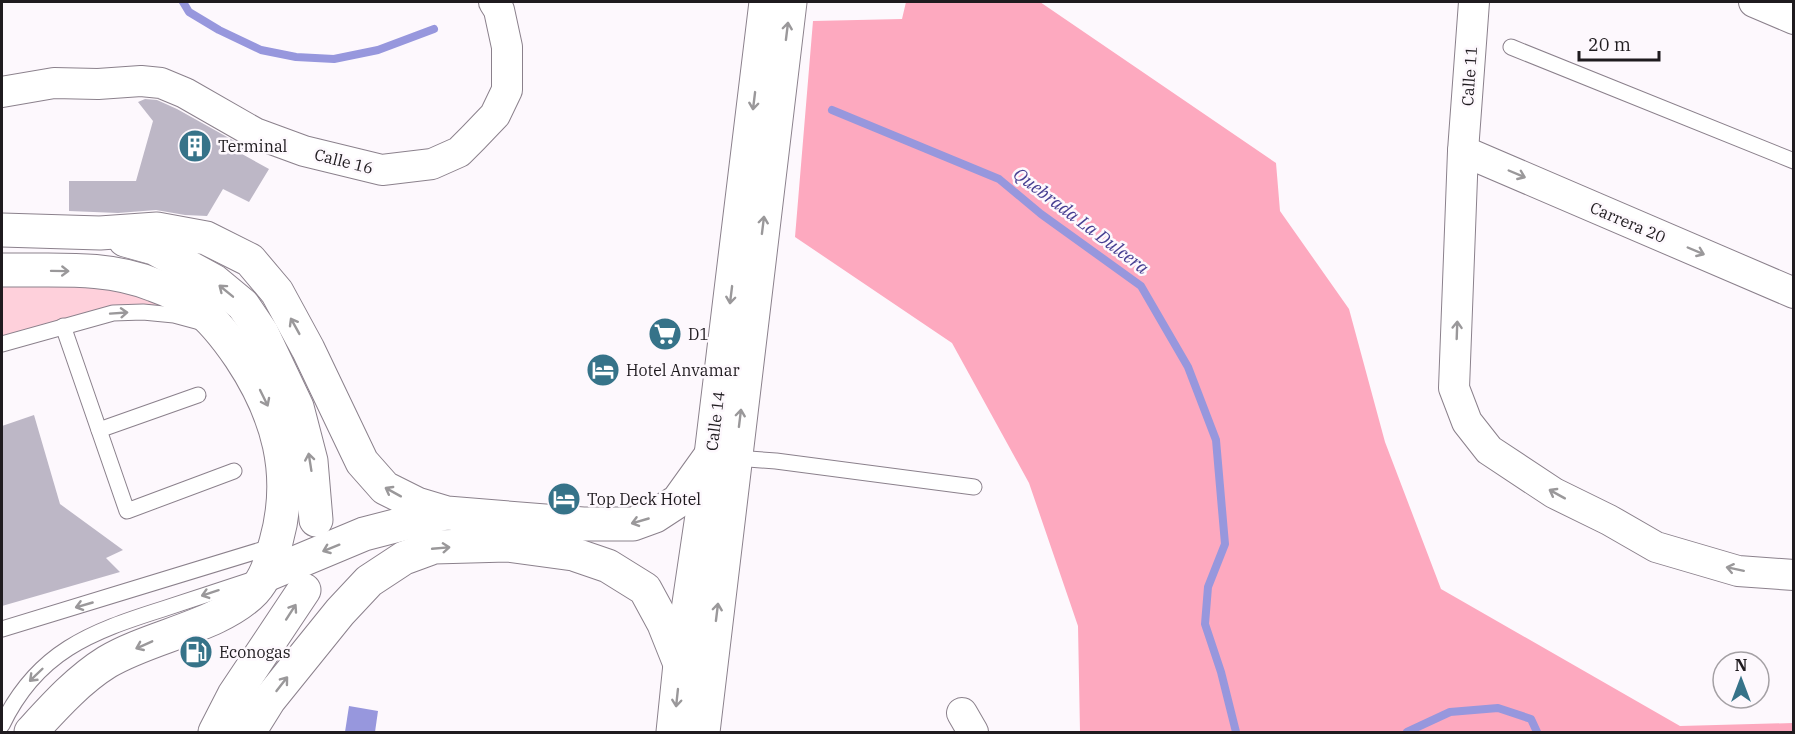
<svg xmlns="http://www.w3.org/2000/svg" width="1795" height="734" font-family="'IBM Plex Serif',serif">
<rect width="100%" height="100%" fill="#fdf8fd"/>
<polygon fill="#fed0db" points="2,270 97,271 194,306 143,312 2,344"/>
<polygon fill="#fda9bf" points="906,2 1040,2 1276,163 1280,211 1349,309 1385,442 1441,589 1680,726 1793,723 1793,732 1080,732 1078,626 1029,483 952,343 795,237 813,21 902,19"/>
<polygon fill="#9797dd" points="349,706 378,711 375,732 345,732"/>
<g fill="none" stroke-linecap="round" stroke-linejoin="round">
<g stroke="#9797dd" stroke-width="8">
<polyline points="183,2 189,12 219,30 261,50 296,57 334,59 378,50 434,29"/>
<polyline points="832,110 999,179 1041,214 1141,286 1188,367 1216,440 1225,544 1208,587 1205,624 1221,672 1236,732"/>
<polyline points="1407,732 1450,712 1498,708 1531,719 1537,732"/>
</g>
</g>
<g fill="#bdb7c6">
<polygon points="145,99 157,100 177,109 245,147 242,154 269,169 249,202 223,189 207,216 185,215 156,210 118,213 69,211 69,181 136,181 153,121 138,102"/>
<polygon points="34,415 60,504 123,550 106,558 120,572 2,606 2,426"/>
</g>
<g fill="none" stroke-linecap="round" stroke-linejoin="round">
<defs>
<g id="lane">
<polyline points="1511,47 1794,161"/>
<polyline points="63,326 127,511 234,471"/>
<polyline points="2,344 113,313 143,312 174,315 200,322"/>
<polyline points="99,430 198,395"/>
<polyline points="735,458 776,461 974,487"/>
<polyline points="2,629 274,546"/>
<path d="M2 725C37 652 90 632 163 609 193 599 224 589 254 579"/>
</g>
<g id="street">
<polyline points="1474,2 1463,151 1454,388 1467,422 1489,450 1554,493 1609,520 1656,547 1738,571 1794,575"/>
<polyline points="1754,2 1794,19"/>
<polyline points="2,92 54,83 98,84 141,81 161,83 185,93 255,133 304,151 382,170 432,164 459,152 473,138 495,115 507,90 507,47 499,10 494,2"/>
<polyline points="1463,151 1794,293"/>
<polyline points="962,713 973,732"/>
</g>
<g id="secondary">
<polyline points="2,230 100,233 157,229 206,238 250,260 277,292 308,349 362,462 385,488 417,504 447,513 583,524 633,524 655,516 678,501 711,455"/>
<polyline points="125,240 154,248 214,281 243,305 262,333 297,407 311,461 316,520"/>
<path d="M2 270C52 271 107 265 154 285 168 290 183 297 195 306 213 319 227 338 240 357 278 414 295 474 276 542 271 559 267 577 254 591 221 626 150 636 107 662 78 680 54 707 31 732"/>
<polyline points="266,575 364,534 445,513"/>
<polyline points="215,732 234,695 304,590"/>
<polyline points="249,732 269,700 340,612 369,581 404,558 434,547 507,545 573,554 608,566 645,589 664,624 680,664"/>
<polyline points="673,732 680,664 711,455 766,2"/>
<polyline points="703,732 790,2"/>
</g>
</defs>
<use href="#lane" stroke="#8b818c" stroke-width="17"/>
<use href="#street" stroke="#8b818c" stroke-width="32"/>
<use href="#secondary" stroke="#8b818c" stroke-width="35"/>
<use href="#lane" stroke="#fff" stroke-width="15"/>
<use href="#street" stroke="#fff" stroke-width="30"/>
<use href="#secondary" stroke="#fff" stroke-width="33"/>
</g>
<defs><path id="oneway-shaft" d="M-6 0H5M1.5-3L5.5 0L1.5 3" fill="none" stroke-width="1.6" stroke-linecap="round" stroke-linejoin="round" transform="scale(1.5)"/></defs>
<g stroke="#9a989a">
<use href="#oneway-shaft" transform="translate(787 31) rotate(-83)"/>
<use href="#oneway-shaft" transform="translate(754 101) rotate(97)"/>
<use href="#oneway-shaft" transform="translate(1517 174) rotate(23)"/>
<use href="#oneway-shaft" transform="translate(763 225) rotate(-83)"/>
<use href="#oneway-shaft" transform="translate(1696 251) rotate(23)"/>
<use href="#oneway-shaft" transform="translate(60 271) rotate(1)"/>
<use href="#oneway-shaft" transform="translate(226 291) rotate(-141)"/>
<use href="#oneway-shaft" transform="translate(731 295) rotate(97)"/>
<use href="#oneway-shaft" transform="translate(119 313) rotate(-4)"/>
<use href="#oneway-shaft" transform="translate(295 326) rotate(-119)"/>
<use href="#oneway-shaft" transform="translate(1457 330) rotate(-88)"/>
<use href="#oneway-shaft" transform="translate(264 398) rotate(64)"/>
<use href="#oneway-shaft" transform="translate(740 418) rotate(-83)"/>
<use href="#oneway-shaft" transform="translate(310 462) rotate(-99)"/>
<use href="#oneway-shaft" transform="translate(393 492) rotate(-151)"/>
<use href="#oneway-shaft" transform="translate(1557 494) rotate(-151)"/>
<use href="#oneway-shaft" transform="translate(640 521) rotate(164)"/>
<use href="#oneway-shaft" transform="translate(331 548) rotate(158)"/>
<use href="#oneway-shaft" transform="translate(441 548) rotate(-5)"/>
<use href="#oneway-shaft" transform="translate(1735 569) rotate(-168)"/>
<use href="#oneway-shaft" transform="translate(210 593) rotate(162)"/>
<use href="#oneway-shaft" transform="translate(84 605) rotate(164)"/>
<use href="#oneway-shaft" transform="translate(291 612) rotate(-57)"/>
<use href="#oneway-shaft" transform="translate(717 612) rotate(-83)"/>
<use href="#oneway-shaft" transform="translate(144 645) rotate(156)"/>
<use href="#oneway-shaft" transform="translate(36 675) rotate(136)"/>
<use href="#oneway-shaft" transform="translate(282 684) rotate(-52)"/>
<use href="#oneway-shaft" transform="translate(677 698) rotate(96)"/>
</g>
<defs>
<symbol id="building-disc" viewBox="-11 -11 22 22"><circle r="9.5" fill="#367389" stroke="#fdf8fd"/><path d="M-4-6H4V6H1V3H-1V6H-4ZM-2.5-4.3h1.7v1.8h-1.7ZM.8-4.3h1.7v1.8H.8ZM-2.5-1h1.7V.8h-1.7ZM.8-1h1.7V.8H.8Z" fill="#fff"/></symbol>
<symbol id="supermarket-disc" viewBox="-11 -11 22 22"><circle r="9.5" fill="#367389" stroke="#fdf8fd"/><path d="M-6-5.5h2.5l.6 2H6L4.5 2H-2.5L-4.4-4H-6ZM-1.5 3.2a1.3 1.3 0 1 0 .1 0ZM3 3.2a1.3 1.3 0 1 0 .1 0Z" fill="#fff"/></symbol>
<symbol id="hotel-disc" viewBox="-11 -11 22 22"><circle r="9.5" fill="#367389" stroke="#fdf8fd"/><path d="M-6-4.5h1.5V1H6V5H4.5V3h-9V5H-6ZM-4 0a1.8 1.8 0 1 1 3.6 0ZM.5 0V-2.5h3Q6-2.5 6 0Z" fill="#fff"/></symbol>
<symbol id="fuel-disc" viewBox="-11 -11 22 22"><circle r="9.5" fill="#367389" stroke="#fdf8fd"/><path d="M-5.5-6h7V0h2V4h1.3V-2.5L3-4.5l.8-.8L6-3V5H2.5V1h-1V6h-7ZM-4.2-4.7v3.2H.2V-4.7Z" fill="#fff"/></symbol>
</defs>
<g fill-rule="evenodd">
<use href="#building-disc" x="176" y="127" width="38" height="38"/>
<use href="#supermarket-disc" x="646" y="315" width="38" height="38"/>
<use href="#hotel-disc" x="584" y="351" width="38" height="38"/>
<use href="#hotel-disc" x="545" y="480" width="38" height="38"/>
<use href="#fuel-disc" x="177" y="633" width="38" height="38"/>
</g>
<g text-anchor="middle" stroke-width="5" stroke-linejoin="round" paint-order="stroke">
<g font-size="16" fill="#1f1b1f" stroke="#fdf8fd">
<text transform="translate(1469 76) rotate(-86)" y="6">Calle 11</text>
<text transform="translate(344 161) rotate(14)" y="6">Calle 16</text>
<text transform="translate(1628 222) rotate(23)" y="6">Carrera 20</text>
<text transform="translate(715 421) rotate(-83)" y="6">Calle 14</text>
</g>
<g font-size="16" fill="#1f1b1f" stroke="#fdf8fd" text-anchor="start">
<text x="218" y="152">Terminal</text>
<text x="688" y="340">D1</text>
<text x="626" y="376">Hotel Anvamar</text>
<text x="587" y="505">Top Deck Hotel</text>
<text x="219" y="658">Econogas</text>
</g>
<g font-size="18" font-style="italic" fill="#473f92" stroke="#fdf8fd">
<text transform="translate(1081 221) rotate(37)" y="6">Quebrada La Dulcera</text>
</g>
</g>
<rect width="1795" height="734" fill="none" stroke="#1f1b1f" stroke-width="6"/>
<g transform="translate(1741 680)"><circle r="28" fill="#fdf8fd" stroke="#a4a0a4" stroke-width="1.5"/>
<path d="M0-4.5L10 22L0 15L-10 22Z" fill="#367389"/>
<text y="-9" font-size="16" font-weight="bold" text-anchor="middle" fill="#1f1b1f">N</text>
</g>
<path d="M1579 51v9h80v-9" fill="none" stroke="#1f1b1f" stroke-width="3"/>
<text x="1588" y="51" font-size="18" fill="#1f1b1f" stroke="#fdf8fd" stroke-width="4.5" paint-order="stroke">20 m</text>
</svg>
